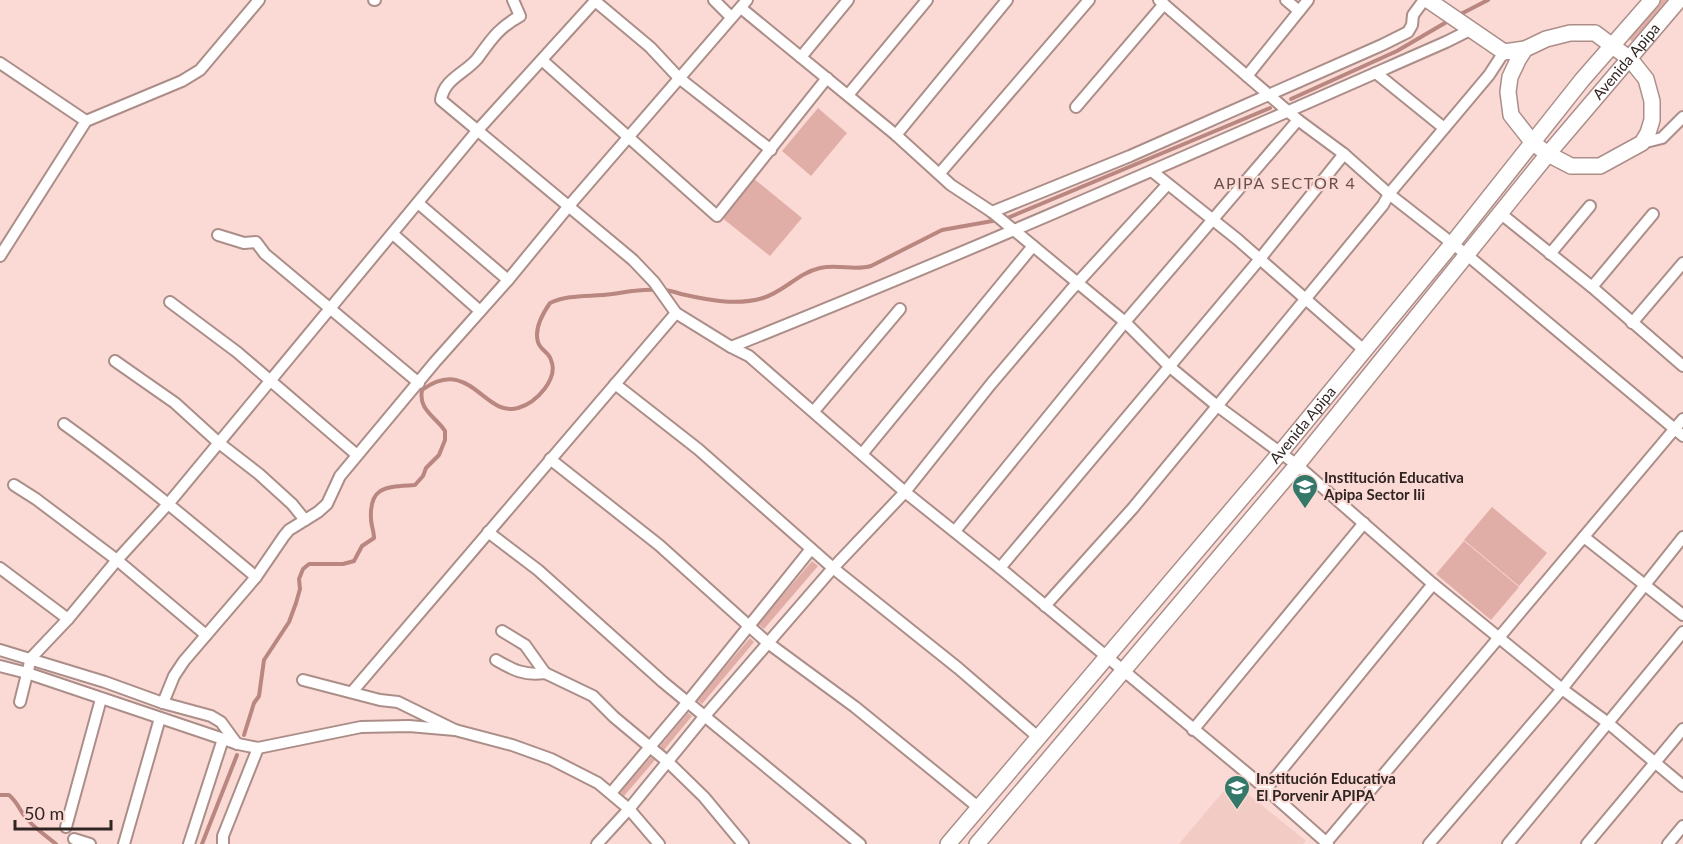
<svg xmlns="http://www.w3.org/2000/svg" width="1683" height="844" font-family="Lato,sans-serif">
<rect width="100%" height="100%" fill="#fbdad5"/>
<polygon fill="#f3cbc5" points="1232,781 1306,841 1303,844 1179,844"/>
<g fill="#e1aea7">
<polygon points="1661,0 1670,0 1633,43 1629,38"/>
<polygon points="818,108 847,133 811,176 782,151"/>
<polygon points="753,178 802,218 770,256 721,217"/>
<polygon points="1492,507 1547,553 1519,586 1464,540"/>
<polygon points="1464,541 1519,587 1491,620 1436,574"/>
<polygon points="812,561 818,566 764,629 758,624"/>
<polygon points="750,638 754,642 702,704 697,700"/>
<polygon points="688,713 692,716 664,750 660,746"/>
<polygon points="651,757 655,760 624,796 620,792"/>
</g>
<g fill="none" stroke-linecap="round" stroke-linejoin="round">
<g stroke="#b98780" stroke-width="4">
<polyline points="1457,16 1488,0"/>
<polyline points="1291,99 1397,51 1450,20"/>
<polyline points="1005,219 1270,108"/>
<path d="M663 290C669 290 675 292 681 294 708 300 736 306 763 298 785 291 798 273 820 268 838 264 855 271 871 266L942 230 998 220"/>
<path d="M244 735 254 703 259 696 264 660 289 622 296 603 300 589 299 579 303 569 309 564H343L354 561 362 546 374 538C374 531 371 525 371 519 369 485 388 487 415 485L423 476 426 468 439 455 445 440V431C436 417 418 410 422 390 470 355 484 418 518 408 536 403 559 379 551 360 549 352 540 350 538 342 534 329 543 313 550 303 569 294 591 297 612 294 627 292 640 289 655 290"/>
<path d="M0 795H9C16 801 18 806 23 814 31 826 45 835 56 844"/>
<polyline points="202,844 237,755"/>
</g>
<defs>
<g id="street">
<polyline points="374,0 375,0"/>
<path d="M513 0 520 16C498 28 491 40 477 59 464 74 444 79 441 100L633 260 654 282 676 313 731 347 749 356 905 492 1000 568 1266 789 1328 844"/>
<polyline points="714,0 731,17"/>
<polyline points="1159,0 1298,120 1344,154 1389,194 1467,255 1683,436"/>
<polyline points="1286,0 1299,11"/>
<polyline points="595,1 650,47 679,78 771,150"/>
<polyline points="741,8 896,135 951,185 992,212 1125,322 1170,367 1216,405 1297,465 1433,584 1562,689 1608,723 1683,786"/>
<polyline points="801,57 848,0"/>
<polyline points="543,61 717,216 827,78"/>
<polyline points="0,63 86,121"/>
<polyline points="1376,73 1444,128"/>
<polyline points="1247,76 1308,0"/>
<polyline points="848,95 927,0"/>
<polyline points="1076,107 1164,4"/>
<polyline points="896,135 1007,0"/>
<polyline points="1642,143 1662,138 1683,117"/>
<polyline points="1153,172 1237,239 1365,351"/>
<polyline points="940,173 1089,0"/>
<polyline points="418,203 508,280"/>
<polyline points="992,212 1130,156 1382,45 1408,32 1412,25 1413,15 1424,0"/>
<polyline points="1500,213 1592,287 1683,366"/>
<polyline points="393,234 480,311"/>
<polyline points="218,235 244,243 256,242 265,254 419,383"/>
<polyline points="1550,254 1590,206"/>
<polyline points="0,256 86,121 182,81 200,70 259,0"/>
<polyline points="1592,287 1653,214"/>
<polyline points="170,302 237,352 357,455"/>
<polyline points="1632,323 1683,263"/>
<path d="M731 347C972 251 1209 146 1446 42L1470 30"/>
<polyline points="115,361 175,403 219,443 259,474 292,504 305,520"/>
<polyline points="615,384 698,449 833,568 958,668 1038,737"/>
<polyline points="814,411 900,309"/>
<path d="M64 424C131 472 193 524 256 577"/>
<polyline points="862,454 1033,246"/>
<polyline points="550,459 659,545 768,643 855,707 978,807"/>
<polyline points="14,485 36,499 117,560 206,635"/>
<polyline points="955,531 1125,322 1298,120"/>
<polyline points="488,532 538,570 663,682 860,844"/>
<polyline points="1584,537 1683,615"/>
<polyline points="0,568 68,619"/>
<polyline points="1000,568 1259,260 1344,154"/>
<polyline points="1045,606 1133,508 1383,205 1389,194 1489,75 1504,52"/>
<polyline points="502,631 525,645 545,673 593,696 614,717 668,762 704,797 743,844"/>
<polyline points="0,650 105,682 163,703 211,716 221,722 237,744"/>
<path d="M496 660C513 670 525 676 545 673"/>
<polyline points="0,666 27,673 238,744 258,748 361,727 409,726 455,730"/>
<polyline points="303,680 380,700 398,702 455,730 512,745 551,759 598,783 629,809 659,844"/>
<polyline points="352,692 676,313"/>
<polyline points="20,702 31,658 68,619 117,560 169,503 477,131 596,0"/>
<polyline points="163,703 174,676 184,661 256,577 284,536 289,530 318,512 327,504 340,476 435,362 508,280 568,207 747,0"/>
<polyline points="1193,730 1364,523"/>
<polyline points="1266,789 1433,584"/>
<polyline points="611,793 687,703 811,549"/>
<polyline points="66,827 101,699"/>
<polyline points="74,839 90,844"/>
<polyline points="124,844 160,718"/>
<polyline points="189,844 223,739"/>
<polyline points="223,844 223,836 258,748"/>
<polyline points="597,844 629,809 704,717 833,568 905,492 991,384 1070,291 1167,185"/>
<polyline points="1325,844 1683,419"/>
<polyline points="1429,844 1562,689 1683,537"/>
<polyline points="1508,844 1683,632"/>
<polyline points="1587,844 1683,729"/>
<polyline points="1668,844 1683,826"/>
</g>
<g id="secondary">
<polyline points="1428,0 1504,52 1525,49 1546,39 1570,33 1595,33 1630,59 1646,79 1652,101 1652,120 1648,133 1642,143 1600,166 1571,166 1548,154 1533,143 1511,115 1508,92 1510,77 1518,60 1525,49"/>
<path id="s1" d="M948 844 1280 453 1452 244 1582 80 1652 0"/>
<path id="s2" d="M977 844 1297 465 1548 154 1679 0"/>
</g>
</defs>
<use href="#street" stroke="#ac8e89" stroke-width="14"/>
<use href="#secondary" stroke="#ac8e89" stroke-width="18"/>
<use href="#street" stroke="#fff" stroke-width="10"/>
<use href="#secondary" stroke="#fff" stroke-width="15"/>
</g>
<defs>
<symbol id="school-pin" viewBox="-11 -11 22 30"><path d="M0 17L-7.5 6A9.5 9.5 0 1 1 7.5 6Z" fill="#34786a" stroke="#fbdad5"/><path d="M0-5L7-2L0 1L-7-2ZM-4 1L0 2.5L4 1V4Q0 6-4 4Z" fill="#fff"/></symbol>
</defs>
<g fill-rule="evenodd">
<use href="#school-pin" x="1290" y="472" width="30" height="40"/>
<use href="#school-pin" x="1222" y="773" width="30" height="40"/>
</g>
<g text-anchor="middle" stroke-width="4.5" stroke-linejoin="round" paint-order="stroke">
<g font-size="15" fill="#312523" stroke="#fbdad5">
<text dy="5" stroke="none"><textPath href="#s2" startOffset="1017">Avenida Apipa</textPath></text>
<text dy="5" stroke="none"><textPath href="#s1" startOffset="549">Avenida Apipa</textPath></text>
</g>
<g font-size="15" font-weight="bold" fill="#312523" stroke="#fbdad5" text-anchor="start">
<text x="1324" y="483">Institución Educativa<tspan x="1324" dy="17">Apipa Sector Iii</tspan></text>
<text x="1256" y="784">Institución Educativa<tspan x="1256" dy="17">El Porvenir APIPA</tspan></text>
</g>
<g font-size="16" letter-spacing="1.5" fill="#6b4f4b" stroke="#fbdad5">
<text x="1285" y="189">APIPA SECTOR 4</text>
</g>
</g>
<path d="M15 820v9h96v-9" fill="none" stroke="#312523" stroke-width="3"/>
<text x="24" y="820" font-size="18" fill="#312523" stroke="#fbdad5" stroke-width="4.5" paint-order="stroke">50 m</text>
</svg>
